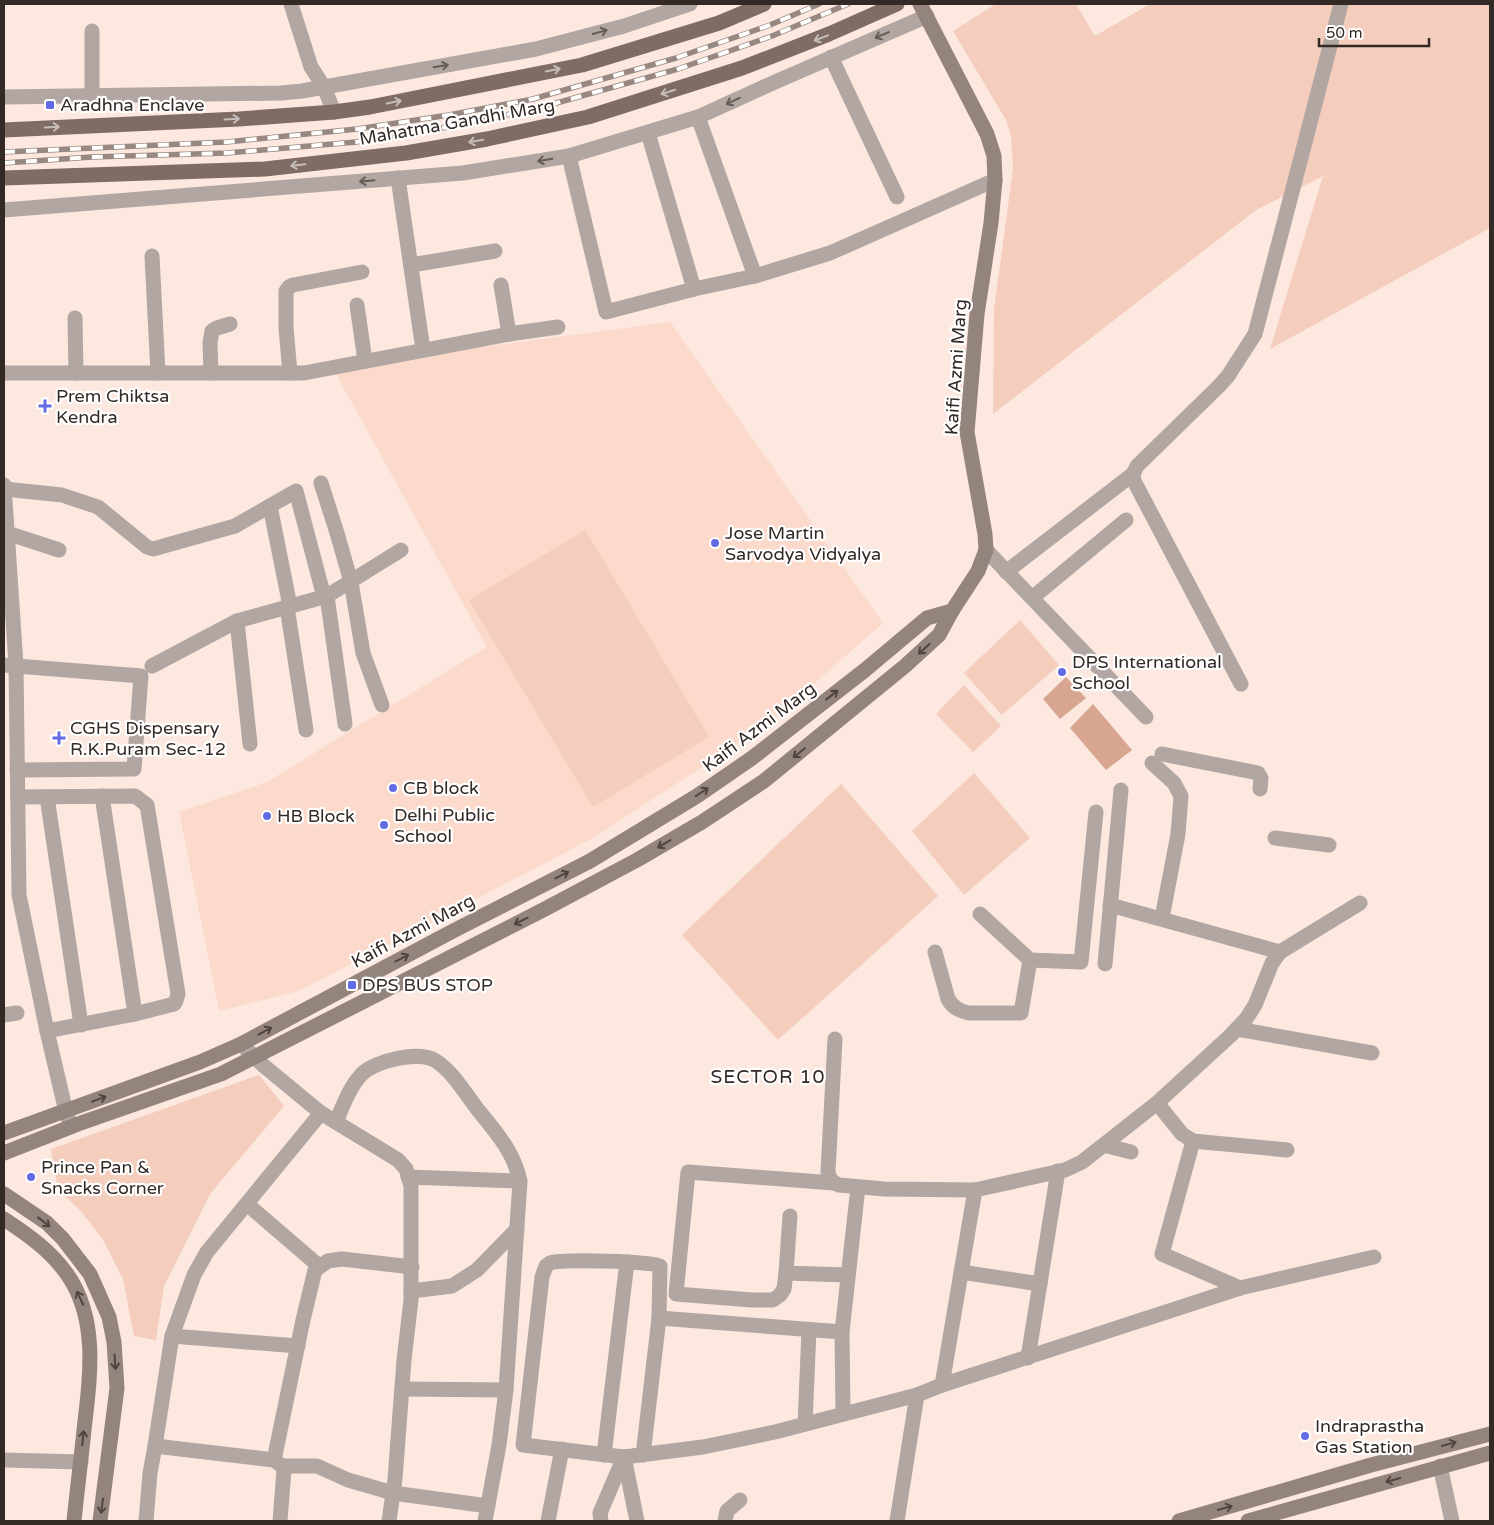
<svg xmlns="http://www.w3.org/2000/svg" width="1494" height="1525" font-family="'Varela Round',sans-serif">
<rect width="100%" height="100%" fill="#fce8df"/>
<polygon fill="#fbdacc" points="670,322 883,623 768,724 593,838 299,991 219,1011 179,812 267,782 487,647 332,367"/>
<g fill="#f4cdbc">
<polygon points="996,4 1076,4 1095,36 1150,4 1490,4 1490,228 1270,349 1323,176 1256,210 993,414 994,309 1013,169 1011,136 1006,120 953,31"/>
<polygon points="585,530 709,737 593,807 469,600"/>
<polygon points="1020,620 1059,665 1002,715 964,673"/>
<polygon points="964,685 1001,726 973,752 936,714"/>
<polygon points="974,773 1030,838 964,895 912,831"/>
<polygon points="841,784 938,896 778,1040 682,935"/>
<polygon points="259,1075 284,1106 210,1194 164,1286 156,1340 134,1336 123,1279 102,1238 80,1210 58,1190 51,1149"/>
</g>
<g fill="#d7a590">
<polygon points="1066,677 1086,698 1060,719 1043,699"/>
<polygon points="1093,704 1132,750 1106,770 1070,728"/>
</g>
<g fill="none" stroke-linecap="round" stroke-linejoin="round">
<g stroke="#b1a6a2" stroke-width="15">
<polyline points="291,4 311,67 324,87 334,112"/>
<polyline points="92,31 92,96"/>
<polyline points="831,57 897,197"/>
<polyline points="4,97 281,93 302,91 536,49 624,26 690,4"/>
<polyline points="698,117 755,276"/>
<polyline points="648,133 694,289"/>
<polyline points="569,156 606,312 694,289 755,276 830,253 995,180"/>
<polyline points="398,178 423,350"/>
<polyline points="4,210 463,173 569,156 698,117 775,82 927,16"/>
<polyline points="152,256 158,373"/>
<polyline points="411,265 495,251"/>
<polyline points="501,285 509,334"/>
<polyline points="357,305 365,361"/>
<polyline points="75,318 76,373"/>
<polyline points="4,373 304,373 509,334 558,327"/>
<polyline points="211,373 210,343 212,331 217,328 230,324"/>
<polyline points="290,373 286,328 286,291 289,287 293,285 362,272"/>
<polyline points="321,483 337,533 351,582 363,653 382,705"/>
<polyline points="4,485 16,665 19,895 47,1031 66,1112 71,1127"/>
<polyline points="4,489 62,495 98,507 147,547 153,549 235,526 296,491 324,597"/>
<polyline points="270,506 290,606"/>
<polyline points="7,533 59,550"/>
<polyline points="986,550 1146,717"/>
<polyline points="1006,572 1133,474"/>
<polyline points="327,596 345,724"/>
<polyline points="1032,598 1126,520"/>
<polyline points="287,607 306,730"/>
<polyline points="237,621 250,744"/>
<polyline points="4,665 141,676 134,769 17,770"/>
<polyline points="152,666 237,621 327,596 401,550"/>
<polyline points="1241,684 1134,481 1133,474 1137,466 1219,386 1228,376 1255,334 1341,4"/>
<polyline points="1162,754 1258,773 1261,778 1260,789"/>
<polyline points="1152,763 1174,783 1181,796 1178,834 1162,918"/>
<polyline points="102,796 135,1014"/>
<polyline points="18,797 135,796 147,805 178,994 176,1001 174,1004 135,1014 47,1031"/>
<polyline points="47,797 81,1025"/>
<polyline points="1275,838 1329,845"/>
<polyline points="1110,905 1280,952"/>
<polyline points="980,914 1030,960 1081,962 1096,812"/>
<path d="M935 952 948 999C953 1008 960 1011 969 1013H1021L1030 960"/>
<polyline points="1105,964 1121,790"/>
<polyline points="4,1015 17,1013"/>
<polyline points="1237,1029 1372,1053"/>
<path d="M835 1039 828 1172C829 1179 832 1182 839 1185L884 1189 975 1190 1065 1170 1082 1162 1157 1103 1231 1035 1246 1019 1255 1005 1272 963 1280 952 1360 903"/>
<polyline points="241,1044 264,1066 321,1113"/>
<polyline points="1157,1103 1182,1134 1193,1141 1287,1150"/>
<path d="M336 1122C343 1106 349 1088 361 1075 373 1061 419 1050 436 1061 453 1072 465 1093 478 1110 496 1132 514 1152 520 1181L506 1390 499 1445 485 1521"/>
<polyline points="1193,1141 1162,1254 1240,1288"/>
<polyline points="1104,1145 1131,1152"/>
<polyline points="408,1177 520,1181"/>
<polyline points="247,1204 319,1266"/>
<polyline points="790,1216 786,1273 847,1275"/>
<polyline points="961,1272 1040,1284"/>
<polyline points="786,1273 784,1289 780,1295 773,1300 752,1300 676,1294 688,1172 834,1183"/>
<polyline points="411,1291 452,1286 477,1270 517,1229"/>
<polyline points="659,1318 842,1332"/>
<polyline points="172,1336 298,1346"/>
<polyline points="1028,1358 1058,1171"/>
<polyline points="942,1385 975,1190"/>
<polyline points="402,1389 506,1390"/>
<polyline points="843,1413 842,1332 858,1187"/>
<polyline points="805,1424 809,1330"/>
<polyline points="604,1455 627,1262"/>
<path d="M643 1455 659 1318 660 1266C652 1261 561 1259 550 1263L546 1266 542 1277 523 1445 624 1457 703 1447 775 1432 917 1395 942 1385 1240 1288 1374 1257"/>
<polyline points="624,1457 637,1521"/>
<polyline points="4,1460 81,1462"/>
<polyline points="274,1460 303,1320 315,1270 328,1261 342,1259 412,1267"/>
<polyline points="282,1466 317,1466 348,1480 393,1493 488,1506"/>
<polyline points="1440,1466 1452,1521"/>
<polyline points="146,1521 150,1473 155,1446"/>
<polyline points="280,1521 284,1470 282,1466 274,1460 155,1446 172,1336 194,1275 207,1252 321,1113 398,1160 406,1169 411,1186 411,1300 404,1360 395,1479 389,1521"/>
<polyline points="548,1521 562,1449"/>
<polyline points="601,1521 600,1513 624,1457"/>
<polyline points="725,1521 727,1511 740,1500"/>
<polyline points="897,1521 917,1395"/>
</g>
<g stroke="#94847e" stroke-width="15">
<polyline points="4,1133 200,1062 241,1044 453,931 590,861 697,796 752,758 865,670 927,618 952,611"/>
<polyline points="4,1153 78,1124 221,1074 543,910 637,860 702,822 764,781 905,666 939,635 952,611 978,571 986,550 985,534 967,432 977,314 991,223 995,180 994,156 987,134 920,4"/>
<polyline points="4,1194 47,1223 63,1239 90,1274 109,1317 114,1342 117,1388 100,1521"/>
<path d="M4 1219C28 1235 50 1250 67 1274 99 1320 90 1377 84 1430 81 1460 77 1491 74 1521"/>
<polyline points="1179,1521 1371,1465 1490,1434"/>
<polyline points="1248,1521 1490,1453"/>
</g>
<g stroke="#7f6c64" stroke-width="15">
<polyline points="4,130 239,119 334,112 370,107 582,65 719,23 764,4"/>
<polyline points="4,178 265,169 406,153 487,139 588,117 742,68 829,34 897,4"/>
</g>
<defs>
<g id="rail">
<polyline points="4,152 227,142 357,129 449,115 533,99 676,58 770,25 819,4"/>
<polyline points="4,163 92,157 227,153 356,142 447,127 535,109 678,69 772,36 848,4"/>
</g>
</defs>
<use href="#rail" stroke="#978881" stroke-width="5.5"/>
<use href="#rail" stroke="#fff" stroke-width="4" stroke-dasharray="11" stroke-linecap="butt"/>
</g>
<defs><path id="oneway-shaft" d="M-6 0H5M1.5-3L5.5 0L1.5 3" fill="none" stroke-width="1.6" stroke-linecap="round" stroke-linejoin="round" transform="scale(1.25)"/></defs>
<g stroke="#655b57">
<use href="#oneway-shaft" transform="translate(600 32) rotate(-15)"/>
<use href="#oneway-shaft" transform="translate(882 35) rotate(157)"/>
<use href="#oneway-shaft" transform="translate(441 66) rotate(-9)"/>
<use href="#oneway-shaft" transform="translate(733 101) rotate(155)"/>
<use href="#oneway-shaft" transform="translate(545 160) rotate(171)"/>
<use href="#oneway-shaft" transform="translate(367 181) rotate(175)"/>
</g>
<g stroke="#c5bdb9">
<use href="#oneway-shaft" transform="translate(821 38) rotate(159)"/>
<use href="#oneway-shaft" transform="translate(553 70) rotate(-11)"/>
<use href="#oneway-shaft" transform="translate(668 92) rotate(162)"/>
<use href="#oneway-shaft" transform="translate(394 102) rotate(-11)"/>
<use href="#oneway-shaft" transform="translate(232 119) rotate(-3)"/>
<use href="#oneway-shaft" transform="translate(52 127) rotate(-3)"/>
<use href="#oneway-shaft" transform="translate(476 141) rotate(170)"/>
<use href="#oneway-shaft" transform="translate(298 165) rotate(174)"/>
</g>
<g stroke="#504440">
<use href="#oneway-shaft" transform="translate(924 649) rotate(138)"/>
<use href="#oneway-shaft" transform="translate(832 695) rotate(-38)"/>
<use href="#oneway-shaft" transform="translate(799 753) rotate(141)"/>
<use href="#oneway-shaft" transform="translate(702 792) rotate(-34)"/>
<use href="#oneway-shaft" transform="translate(664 844) rotate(149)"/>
<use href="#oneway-shaft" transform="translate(562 875) rotate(-27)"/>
<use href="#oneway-shaft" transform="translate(521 921) rotate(154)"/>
<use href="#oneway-shaft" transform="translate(402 958) rotate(-28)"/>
<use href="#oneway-shaft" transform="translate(265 1031) rotate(-28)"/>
<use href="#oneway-shaft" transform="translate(99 1099) rotate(-20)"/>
<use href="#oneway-shaft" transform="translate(44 1222) rotate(38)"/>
<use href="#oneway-shaft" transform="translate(80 1298) rotate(-115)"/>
<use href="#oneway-shaft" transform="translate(115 1362) rotate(86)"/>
<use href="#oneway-shaft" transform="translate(83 1438) rotate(-84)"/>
<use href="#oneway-shaft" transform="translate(1449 1444) rotate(-15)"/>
<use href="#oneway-shaft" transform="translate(1393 1480) rotate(164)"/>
<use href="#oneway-shaft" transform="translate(102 1506) rotate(98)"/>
<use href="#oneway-shaft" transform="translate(1225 1508) rotate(-16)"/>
</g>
<g fill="#636be4" stroke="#fff" stroke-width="2">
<rect x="45" y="100" width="10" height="10" rx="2.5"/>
<path d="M42.5 398.5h5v5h5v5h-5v5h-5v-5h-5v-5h5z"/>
<circle cx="715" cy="543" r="5"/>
<circle cx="1062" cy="672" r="5"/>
<path d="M56.5 730.5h5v5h5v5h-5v5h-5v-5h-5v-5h5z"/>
<circle cx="393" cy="788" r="5"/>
<circle cx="267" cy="816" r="5"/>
<circle cx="384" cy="825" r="5"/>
<rect x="347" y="980" width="10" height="10" rx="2.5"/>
<circle cx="31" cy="1177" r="5"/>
<circle cx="1305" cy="1436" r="5"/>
</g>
<g text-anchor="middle" stroke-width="4.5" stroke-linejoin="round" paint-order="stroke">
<g font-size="18" fill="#332925" stroke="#fff" text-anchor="start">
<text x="60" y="111">Aradhna Enclave</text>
<text x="56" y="402">Prem Chiktsa<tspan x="56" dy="21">Kendra</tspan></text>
<text x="725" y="539">Jose Martin<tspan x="725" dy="21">Sarvodya Vidyalya</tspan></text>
<text x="1072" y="668">DPS International<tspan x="1072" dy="21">School</tspan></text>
<text x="70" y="734">CGHS Dispensary<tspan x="70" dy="21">R.K.Puram Sec-12</tspan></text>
<text x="403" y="794">CB block</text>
<text x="394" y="821">Delhi Public<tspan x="394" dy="21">School</tspan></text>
<text x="277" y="822">HB Block</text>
<text x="362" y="991">DPS BUS STOP</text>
<text x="41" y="1173">Prince Pan &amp;<tspan x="41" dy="21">Snacks Corner</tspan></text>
<text x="1315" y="1432">Indraprastha<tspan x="1315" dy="21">Gas Station</tspan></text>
</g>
<g font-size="18" fill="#332925" stroke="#fff">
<text transform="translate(457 122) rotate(-10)" y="6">Mahatma Gandhi Marg</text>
<text transform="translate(956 367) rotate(-86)" y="6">Kaifi Azmi Marg</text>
<text transform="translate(759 727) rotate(-37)" y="6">Kaifi Azmi Marg</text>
<text transform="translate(413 931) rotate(-28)" y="6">Kaifi Azmi Marg</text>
</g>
<g font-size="19" letter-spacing="1" fill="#332925" stroke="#fff">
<text x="768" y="1083">SECTOR 10</text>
</g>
</g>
<rect width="1494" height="1525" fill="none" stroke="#332925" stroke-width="10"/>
<path d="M1319 38v8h110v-8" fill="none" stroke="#332925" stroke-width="2.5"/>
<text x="1326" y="38" font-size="15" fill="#332925" stroke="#ffffff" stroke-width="4" paint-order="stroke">50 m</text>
</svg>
